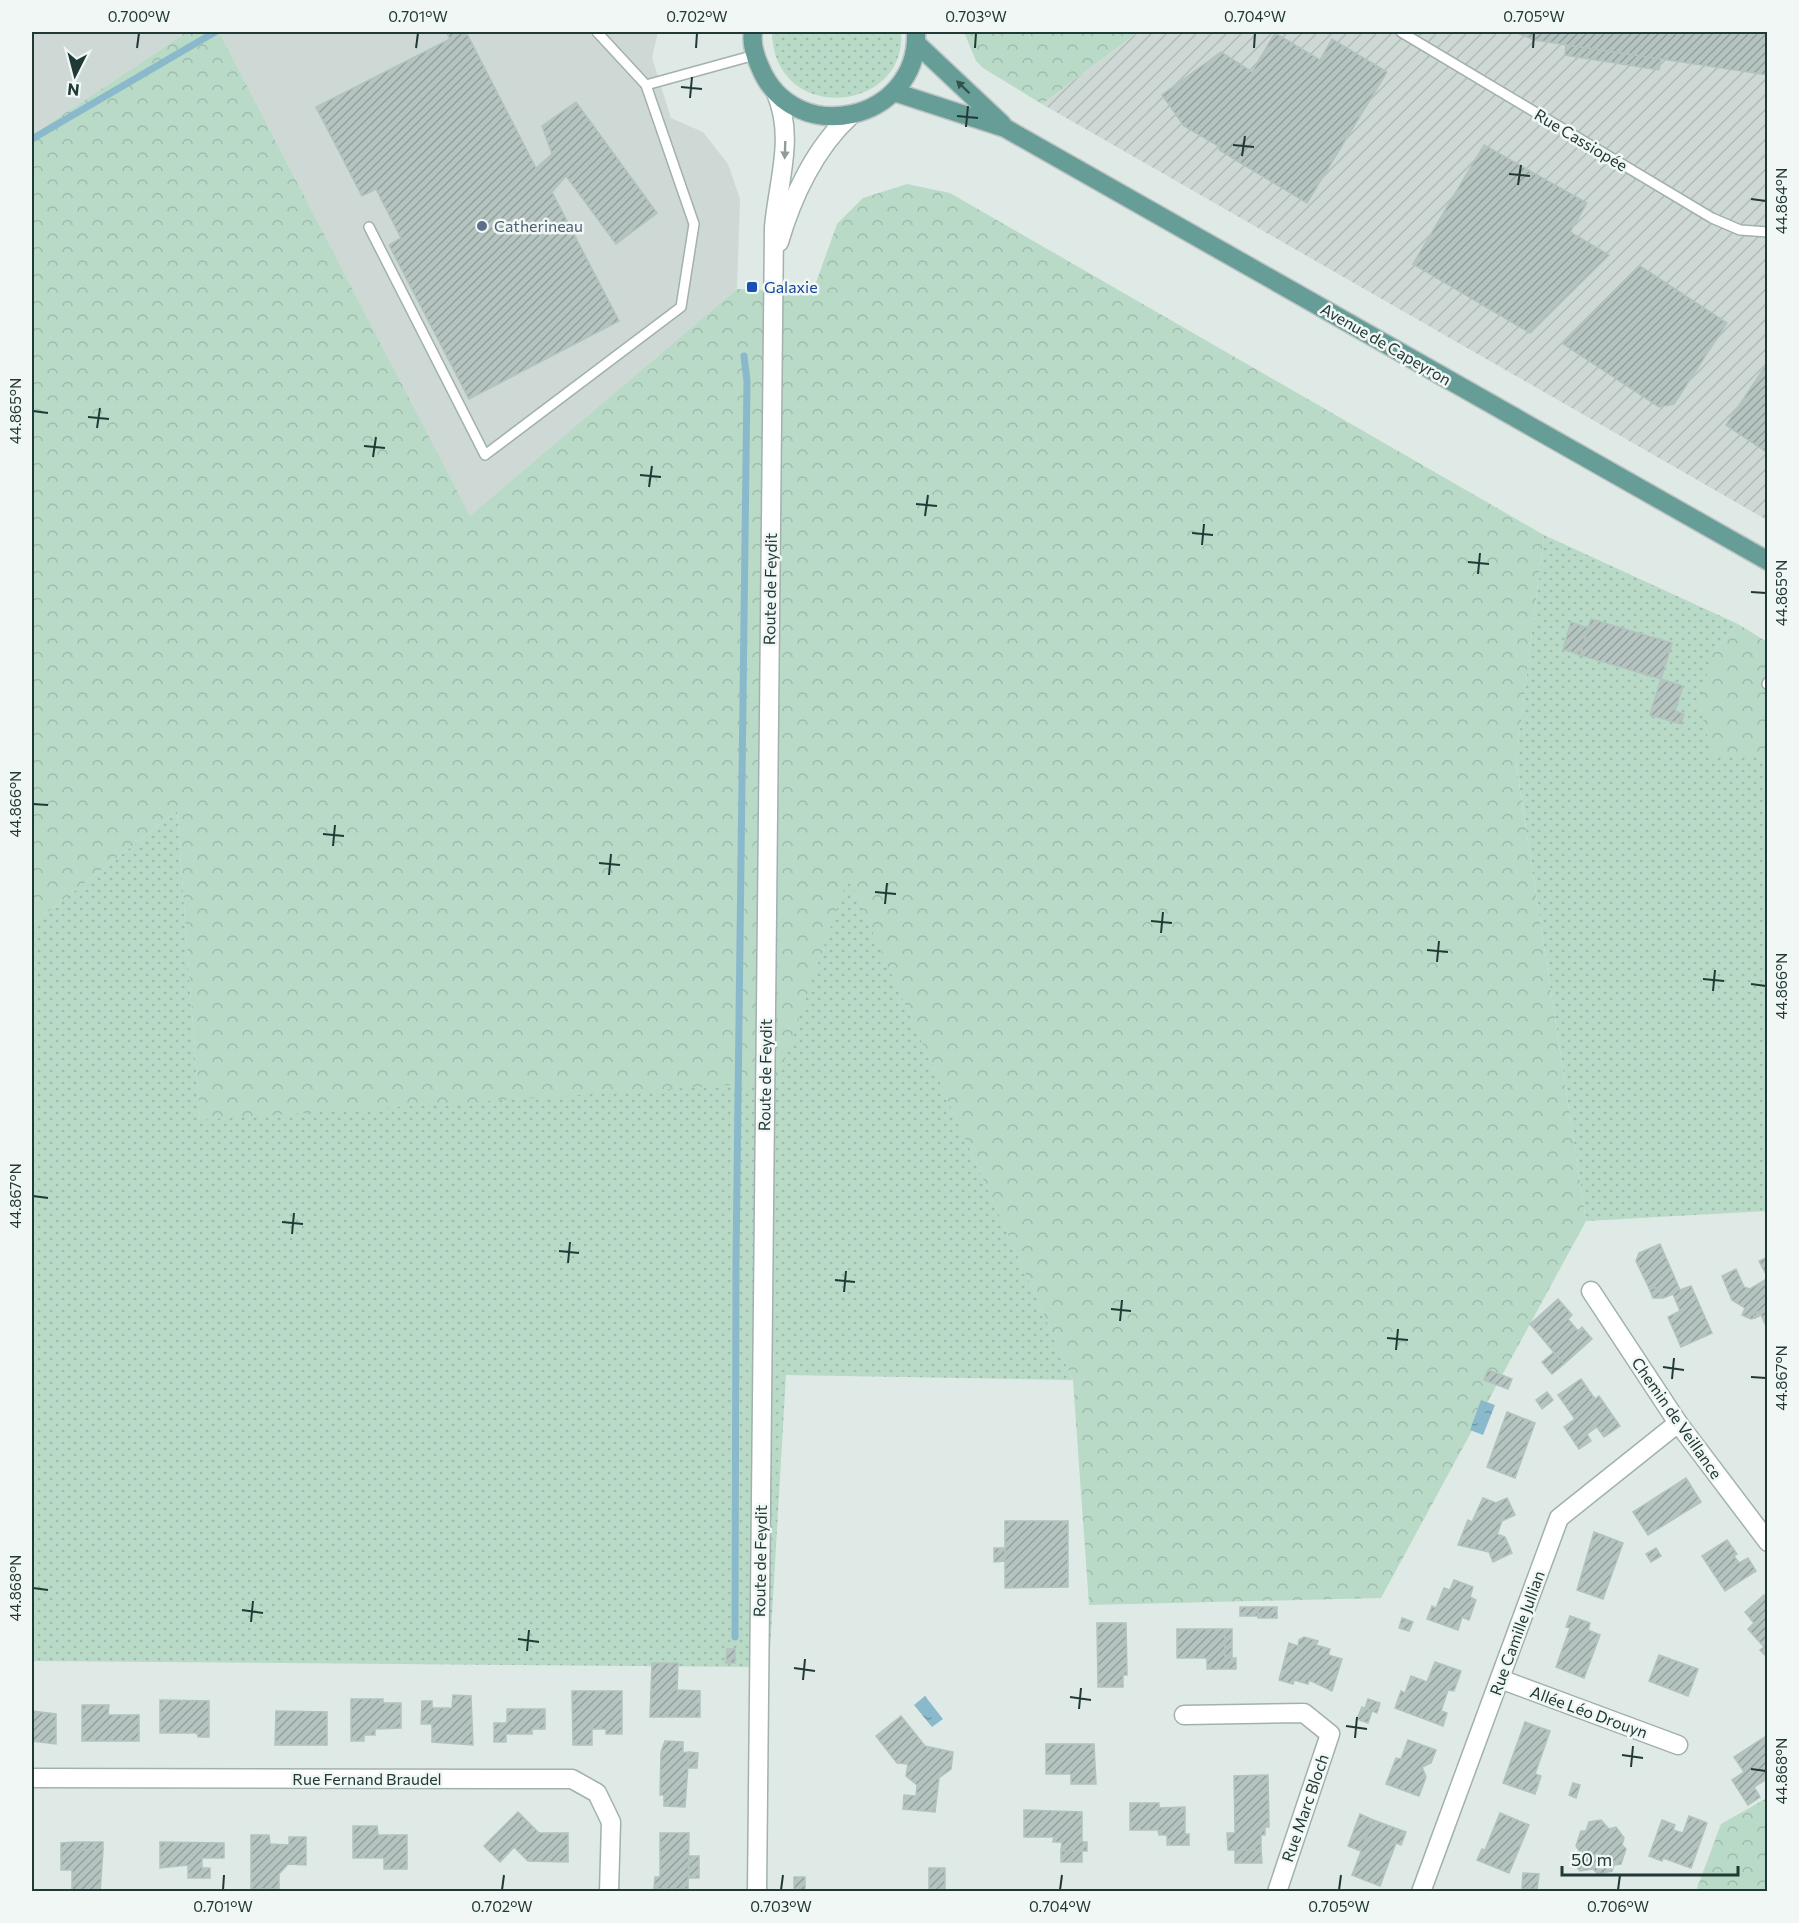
<svg xmlns="http://www.w3.org/2000/svg" width="1799" height="1923" font-family="Commissioner,sans-serif">
<defs>
<pattern id="industrial-furrows" width="10" height="10" patternUnits="userSpaceOnUse" patternTransform="scale(1.5)"><rect width="10" height="10" fill="#ced9d6"/><path d="M-1 1l2-2M0 10L10 0M9 11l2-2" fill="none" stroke="#b1bbb8"/></pattern>
<pattern id="green-dots" width="8" height="8" patternUnits="userSpaceOnUse" patternTransform="scale(1.5)"><rect width="8" height="8" fill="#b9dac7"/><path d="M2 2h.1M6 6h.1" fill="none" stroke="#9fbcac" stroke-width="1.8" stroke-linecap="round"/></pattern>
<pattern id="forest-crowns" width="20" height="18" patternUnits="userSpaceOnUse" patternTransform="scale(1.5)"><rect width="20" height="18" fill="#b9dac7"/><path d="M2 6a3 3 0 1 1 6 0M12 15a3 3 0 1 1 6 0" fill="none" stroke="#9fbcac"/></pattern>
<pattern id="water-ripples" width="26" height="14" patternUnits="userSpaceOnUse" patternTransform="scale(1.5)"><rect width="26" height="14" fill="#8ab9cc"/><path d="M2 4q2-2 4 0t4 0M15 11q2-2 4 0t4 0" fill="none" stroke="#7097a6"/></pattern>
<pattern id="building-hatch" width="6" height="6" patternUnits="userSpaceOnUse" patternTransform="scale(1.5)"><rect width="6" height="6" fill="#b5c4c0"/><path d="M-1 1l2-2M0 6l6-6M5 7l2-2" fill="none" stroke="#93a09d"/></pattern>
</defs>
<rect width="100%" height="100%" fill="#dfeae6"/>
<g fill="#ced9d6">
<polygon points="32,32 187,32 32,135"/>
<polygon points="219,32 658,32 652,58 671,118 703,132 728,164 740,199 737,289 470,517"/>
</g>
<polygon fill="url(#industrial-furrows)" points="1138,32 1767,32 1767,520 1042,104"/>
<g fill="url(#green-dots)">
<path d="M772 32H901C908 112 774 127 772 32Z"/>
<polygon points="1544,535 1738,624 1713,652 1713,757 1767,757 1767,1211 1586,1221 1516,762"/>
<polygon points="177,811 200,1120 848,876 1073,1380 786,1375 769,1667 32,1661 32,924"/>
</g>
<g fill="url(#forest-crowns)">
<polygon points="187,32 219,32 470,516 737,289 813,291 837,224 863,198 907,184 950,193 1544,535 1516,763 1586,1221 1381,1598 1089,1605 1073,1380 848,877 777,1082 200,1120 177,811 32,924 32,135"/>
<polygon points="964,32 1138,32 1042,104 983,68 976,61"/>
<polygon points="1738,624 1767,642 1767,757 1713,757 1699,704 1713,652"/>
<polygon points="1767,1798 1767,1891 1696,1891 1721,1824"/>
</g>
<g fill="url(#water-ripples)">
<polygon points="1481,1400 1495,1405 1483,1435 1470,1430"/>
<polygon points="925,1696 943,1719 932,1727 914,1705"/>
</g>
<g fill="none" stroke-linecap="round" stroke-linejoin="round">
<g stroke="#8ab9cc" stroke-width="7">
<polyline points="32,139 215,32"/>
<polyline points="735,1637 736,1260 747,381 744,356"/>
</g>
</g>
<g fill="url(#building-hatch)" stroke="#b2c3be" stroke-width="1.5">
<polygon points="446,32 466,32 536,168 552,154 542,126 576,102 657,213 616,244 566,176 552,192 619,321 469,399 389,245 401,238 376,189 362,196 316,107 450,39"/>
<polygon points="1515,32 1768,32 1768,75 1534,40"/>
<polygon points="1275,33 1320,60 1332,39 1387,72 1307,203 1219,150 1220,147 1184,126 1162,95 1221,52 1252,72"/>
<polygon points="1566,45 1661,59 1659,70 1565,55"/>
<polygon points="1484,145 1587,203 1570,232 1609,255 1530,333 1413,264"/>
<polygon points="1640,266 1727,323 1674,404 1659,407 1563,344"/>
<polygon points="1768,362 1768,453 1726,425"/>
<polygon points="1591,619 1672,643 1661,679 1580,655"/>
<polygon points="1571,622 1588,628 1580,655 1563,649"/>
<polygon points="1661,679 1683,686 1675,711 1684,714 1681,724 1650,715"/>
<polygon points="1660,1244 1680,1290 1691,1286 1712,1333 1681,1347 1668,1317 1680,1311 1673,1294 1663,1298 1658,1288 1649,1288 1636,1261 1639,1253"/>
<polygon points="1768,1257 1768,1278 1759,1261"/>
<polygon points="1736,1269 1744,1287 1750,1289 1768,1278 1768,1308 1753,1314 1755,1318 1751,1319 1742,1315 1745,1308 1732,1300 1722,1276"/>
<polygon points="1649,1288 1658,1288 1663,1298 1653,1298"/>
<polygon points="1558,1299 1572,1315 1568,1319 1578,1331 1582,1327 1592,1339 1564,1364 1530,1324"/>
<polygon points="1768,1308 1768,1326 1766,1326 1761,1315 1755,1318 1753,1314"/>
<polygon points="1554,1352 1564,1364 1552,1374 1542,1362"/>
<polygon points="1488,1370 1512,1379 1508,1389 1484,1380"/>
<polygon points="1581,1379 1595,1399 1599,1396 1620,1426 1604,1437 1597,1427 1587,1434 1591,1441 1579,1449 1564,1427 1575,1419 1558,1395"/>
<polygon points="1547,1392 1553,1400 1542,1409 1536,1400"/>
<polygon points="1507,1412 1535,1423 1515,1478 1487,1467"/>
<polygon points="1686,1478 1701,1502 1648,1535 1633,1512"/>
<polygon points="1483,1498 1496,1503 1507,1498 1515,1515 1502,1521 1497,1534 1505,1537 1512,1553 1493,1562 1489,1552 1458,1545 1468,1520 1472,1522"/>
<polygon points="1005,1521 1068,1521 1068,1587 1005,1588"/>
<polygon points="1594,1532 1623,1543 1603,1599 1577,1590"/>
<polygon points="1727,1540 1737,1554 1734,1556 1739,1563 1748,1558 1756,1571 1725,1591 1702,1556"/>
<polygon points="994,1548 1005,1548 1005,1561 994,1562"/>
<polygon points="1656,1548 1661,1556 1651,1562 1646,1554"/>
<polygon points="1454,1580 1473,1587 1470,1597 1476,1600 1469,1620 1462,1617 1458,1630 1427,1619 1432,1606 1436,1608 1444,1588 1450,1590"/>
<polygon points="1764,1595 1768,1599 1768,1658 1760,1650 1764,1647 1748,1629 1754,1623 1745,1612"/>
<rect x="1240" y="1607" width="18" height="9"/>
<rect x="1258" y="1607" width="19" height="11"/>
<polygon points="1570,1616 1590,1623 1588,1630 1600,1635 1584,1678 1556,1667 1570,1628 1566,1627"/>
<polygon points="1402,1618 1413,1622 1409,1631 1399,1628"/>
<polygon points="1097,1623 1126,1623 1127,1675 1123,1675 1123,1687 1098,1687"/>
<polygon points="1177,1629 1225,1629 1225,1658 1236,1658 1236,1669 1207,1669 1207,1658 1177,1658"/>
<rect x="1225" y="1629" width="7" height="29"/>
<polygon points="1304,1637 1318,1641 1316,1645 1330,1649 1328,1655 1342,1659 1332,1691 1309,1680 1308,1684 1294,1680 1293,1684 1279,1680 1289,1643 1298,1646 1299,1640"/>
<polygon points="727,1649 735,1649 735,1663 726,1663"/>
<polygon points="1659,1655 1698,1669 1688,1696 1649,1681"/>
<polygon points="1435,1662 1461,1671 1454,1691 1448,1690 1441,1711 1447,1713 1443,1726 1395,1708 1401,1691 1405,1693 1411,1676 1427,1682"/>
<polygon points="652,1663 678,1663 677,1690 700,1691 700,1717 650,1717"/>
<polygon points="572,1691 622,1691 622,1734 606,1734 606,1729 592,1729 592,1745 573,1745"/>
<polygon points="453,1695 471,1696 473,1745 432,1742 432,1724 421,1724 422,1701 432,1701 432,1708 452,1708"/>
<polygon points="351,1699 383,1699 383,1703 401,1703 401,1728 375,1729 375,1735 364,1735 364,1741 351,1741"/>
<polygon points="1368,1699 1380,1703 1377,1713 1365,1708"/>
<polygon points="160,1700 209,1701 209,1737 198,1737 197,1733 160,1733"/>
<polygon points="82,1705 109,1705 108,1715 139,1715 139,1741 82,1741"/>
<polygon points="1362,1707 1372,1711 1368,1723 1357,1719"/>
<polygon points="507,1709 545,1709 545,1729 532,1729 532,1734 506,1734 506,1742 494,1742 494,1723 507,1723"/>
<polygon points="32,1711 56,1714 56,1744 32,1741"/>
<polygon points="276,1711 327,1712 327,1745 275,1745"/>
<polygon points="901,1716 925,1746 953,1752 951,1769 939,1778 935,1812 903,1809 904,1795 916,1796 917,1785 906,1776 908,1764 897,1763 876,1736"/>
<polygon points="1525,1722 1550,1731 1535,1774 1541,1776 1535,1794 1503,1783"/>
<polygon points="1768,1735 1768,1778 1754,1787 1760,1797 1748,1805 1732,1780 1744,1772 1734,1757"/>
<polygon points="1408,1740 1436,1750 1431,1763 1422,1767 1426,1777 1419,1796 1386,1784 1396,1758 1401,1759"/>
<polygon points="665,1741 683,1742 683,1753 689,1752 685,1807 664,1806 664,1795 660,1795 661,1752"/>
<polygon points="1046,1744 1094,1744 1096,1784 1071,1784 1071,1774 1046,1774"/>
<polygon points="689,1752 698,1753 697,1768 688,1768"/>
<polygon points="1268,1775 1269,1827 1265,1827 1265,1835 1261,1835 1261,1850 1228,1850 1227,1833 1235,1833 1234,1776"/>
<polygon points="1573,1783 1580,1785 1576,1798 1569,1795"/>
<polygon points="1130,1803 1159,1803 1159,1808 1185,1807 1185,1834 1189,1834 1189,1845 1167,1845 1167,1835 1159,1835 1158,1830 1130,1830"/>
<polygon points="1024,1810 1082,1812 1082,1842 1087,1842 1087,1851 1061,1851 1062,1842 1053,1842 1054,1837 1024,1837"/>
<polygon points="518,1812 539,1833 568,1833 568,1862 528,1861 514,1847 500,1862 484,1846"/>
<polygon points="1500,1813 1529,1825 1509,1873 1477,1860 1482,1849 1485,1850"/>
<polygon points="1360,1814 1373,1820 1361,1851 1348,1846"/>
<polygon points="1689,1816 1707,1823 1691,1868 1663,1858 1662,1861 1649,1856 1662,1820 1675,1825 1673,1830 1683,1833"/>
<polygon points="1373,1820 1406,1832 1401,1845 1396,1843 1380,1886 1352,1875"/>
<polygon points="1601,1820 1609,1829 1616,1827 1624,1838 1622,1845 1626,1849 1621,1864 1614,1865 1612,1871 1598,1874 1593,1869 1580,1871 1575,1865 1580,1852 1576,1846 1581,1831 1586,1831 1589,1822"/>
<polygon points="353,1826 377,1826 378,1835 407,1835 407,1869 384,1869 384,1858 353,1858"/>
<polygon points="660,1833 689,1833 688,1889 654,1889 655,1877 660,1877"/>
<polygon points="251,1835 269,1835 270,1844 289,1845 289,1837 306,1837 306,1865 288,1864 279,1874 279,1889 251,1889"/>
<polygon points="75,1842 75,1850 103,1849 100,1892 72,1892 72,1870 61,1870 61,1843"/>
<polygon points="75,1842 103,1842 103,1849 75,1850"/>
<polygon points="160,1842 224,1843 224,1858 202,1858 202,1868 210,1868 210,1878 188,1878 188,1865 160,1868"/>
<polygon points="1235,1850 1261,1850 1262,1863 1235,1863"/>
<rect x="1061" y="1851" width="21" height="11"/>
<rect x="689" y="1856" width="10" height="22"/>
<rect x="929" y="1868" width="16" height="24"/>
<polygon points="1523,1873 1539,1874 1537,1890 1522,1888"/>
<rect x="794" y="1877" width="11" height="14"/>
</g>
<g fill="none" stroke-linecap="round" stroke-linejoin="round">
<defs>
<g id="service">
<polyline points="1401,32 1712,218 1740,230 1768,232"/>
<polyline points="646,85 755,55"/>
<polyline points="369,227 485,455 681,307 694,224 646,85 597,32"/>
<polyline points="1767,684 1768,682"/>
</g>
<g id="minor">
<polyline points="1591,1291 1678,1423 1768,1542"/>
<polyline points="1500,1679 1678,1745"/>
<polyline points="1184,1715 1304,1713 1330,1734 1277,1892"/>
<polyline points="32,1778 572,1779 597,1793 611,1822 609,1892"/>
<polyline points="1421,1892 1559,1518 1678,1423"/>
</g>
<g id="tertiary">
<path d="M779 242C792 197 815 148 850 116"/>
<path d="M757 1892 774 227C778 181 795 138 776 93"/>
</g>
<g id="primary">
<path d="M753 32C751 44 755 56 760 67 794 150 920 121 916 32"/>
<polyline points="917,44 1002,124"/>
<polyline points="894,92 1005,128 1768,561"/>
</g>
</defs>
<use href="#service" stroke="#a2b1ae" stroke-width="12"/>
<use href="#minor" stroke="#a2b1ae" stroke-width="21"/>
<use href="#tertiary" stroke="#a2b1ae" stroke-width="21"/>
<use href="#primary" stroke="#bcc4c3" stroke-width="21"/>
<use href="#service" stroke="#fff" stroke-width="9"/>
<use href="#minor" stroke="#fff" stroke-width="18"/>
<use href="#tertiary" stroke="#fff" stroke-width="18"/>
<use href="#primary" stroke="#669d96" stroke-width="18"/>
</g>
<defs><path id="oneway-solid" d="M-6-.8H1V-3.2L6.5 0L1 3.2V.8H-6Z" transform="scale(1.5)"/></defs>
<use fill="#32524e" href="#oneway-solid" transform="translate(963 87) rotate(-136)"/>
<use fill="#909c9a" href="#oneway-solid" transform="translate(785 150) rotate(92)"/>
<path fill="none" stroke="#213936" stroke-width="2" d="M137 48 139 33M416 48 418 33M696 48 697 33M975 48 976 33M1254 48 1255 33M1533 48 1534 33M681 87 702 89M690 98 692 77M957 116 978 118M966 127 968 106M1233 145 1254 147M1242 156 1245 136M1509 174 1530 176M1518 185 1521 165M1751 199 1766 201M33 411 48 413M88 417 109 419M97 428 100 408M364 446 385 448M373 457 376 437M640 475 661 477M649 487 652 466M916 504 937 506M925 516 928 495M1192 533 1213 535M1202 545 1204 524M1468 562 1489 564M1478 574 1480 553M1751 592 1766 593M33 804 48 805M323 834 344 836M333 846 335 825M599 863 620 865M609 875 611 854M875 892 896 894M885 904 887 883M1151 921 1172 923M1161 933 1163 912M1427 950 1448 952M1437 962 1439 941M1703 979 1724 981M1751 984 1766 986M1713 991 1715 970M33 1196 48 1198M282 1222 303 1224M292 1234 294 1213M559 1251 579 1253M568 1263 570 1242M835 1280 855 1282M844 1292 846 1271M1111 1309 1131 1311M1120 1321 1122 1300M1387 1338 1408 1340M1396 1350 1398 1329M1663 1367 1684 1370M1751 1377 1766 1378M1672 1379 1674 1358M33 1588 48 1590M242 1610 263 1613M251 1622 253 1601M518 1639 539 1642M527 1651 529 1630M794 1668 815 1671M803 1680 805 1659M1070 1697 1091 1700M1079 1709 1081 1688M1346 1726 1367 1729M1355 1738 1357 1717M1622 1755 1643 1758M1631 1767 1633 1746M1751 1769 1766 1771M223 1890 224 1875M502 1890 504 1875M781 1890 783 1875M1060 1890 1062 1875M1339 1890 1341 1875M1618 1890 1620 1875"/>
<circle fill="#5c6f8a" stroke="#f0f7f4" stroke-width="2" cx="482" cy="226" r="6"/>
<rect fill="#1a4fb4" stroke="#f0f7f4" stroke-width="2" x="746" y="281" width="12" height="12" rx="3"/>
<g text-anchor="middle" stroke-width="5" stroke-linejoin="round" paint-order="stroke">
<g font-size="16" fill="#213936" stroke="#f0f7f4">
<text transform="translate(1581 140) rotate(31)" y="6">Rue Cassiopée</text>
<text transform="translate(1386 344) rotate(30)" y="6">Avenue de Capeyron</text>
<text transform="translate(770 589) rotate(-89)" y="6">Route de Feydit</text>
<text transform="translate(765 1075) rotate(-89)" y="6">Route de Feydit</text>
<text transform="translate(1677 1418) rotate(55)" y="6">Chemin de Veillance</text>
<text transform="translate(760 1561) rotate(-89)" y="6">Route de Feydit</text>
<text transform="translate(1517 1633) rotate(-70)" y="6">Rue Camille Jullian</text>
<text transform="translate(1589 1712) rotate(20)" y="6">Allée Léo Drouyn</text>
<text x="367" y="1785">Rue Fernand Braudel</text>
<text transform="translate(1305 1808) rotate(-71)" y="6">Rue Marc Bloch</text>
</g>
<g font-size="16" fill="#4e5e75" stroke="#f0f7f4" text-anchor="start">
<text x="494" y="232">Catherineau</text>
</g>
<g font-size="16" fill="#164399" stroke="#f0f7f4" text-anchor="start">
<text x="764" y="293">Galaxie</text>
</g>
</g>
<rect width="1799" height="1923" fill="none" stroke="#f0f7f4" stroke-width="66"/>
<g transform="translate(75 75) rotate(186)" stroke="#f0f7f4" stroke-width="4.5" paint-order="stroke">
<path d="M0-4.5L10 22L0 15L-10 22Z" fill="#213936"/>
<text y="-9" font-size="16" font-weight="bold" text-anchor="middle" fill="#213936">N</text>
</g>
<path d="M1562 1866v9h176v-9" fill="none" stroke="#213936" stroke-width="3"/>
<text x="1571" y="1866" font-size="18" fill="#213936" stroke="#f0f7f4" stroke-width="4.5" paint-order="stroke">50 m</text>
<rect x="33" y="33" width="1733" height="1857" fill="none" stroke="#213936" stroke-width="2"/>
<g font-size="15" text-anchor="middle" fill="#213936">
<text x="139" y="22">0.700°W</text>
<text x="418" y="22">0.701°W</text>
<text x="697" y="22">0.702°W</text>
<text x="976" y="22">0.703°W</text>
<text x="1255" y="22">0.704°W</text>
<text x="1534" y="22">0.705°W</text>
<text transform="translate(1782 201) rotate(-90)" y="5">44.864°N</text>
<text transform="translate(16 411) rotate(-90)" y="5">44.865°N</text>
<text transform="translate(1782 593) rotate(-90)" y="5">44.865°N</text>
<text transform="translate(16 804) rotate(-90)" y="5">44.866°N</text>
<text transform="translate(1782 986) rotate(-90)" y="5">44.866°N</text>
<text transform="translate(16 1196) rotate(-90)" y="5">44.867°N</text>
<text transform="translate(1782 1378) rotate(-90)" y="5">44.867°N</text>
<text transform="translate(16 1588) rotate(-90)" y="5">44.868°N</text>
<text transform="translate(1782 1771) rotate(-90)" y="5">44.868°N</text>
<text x="223" y="1912">0.701°W</text>
<text x="502" y="1912">0.702°W</text>
<text x="781" y="1912">0.703°W</text>
<text x="1060" y="1912">0.704°W</text>
<text x="1339" y="1912">0.705°W</text>
<text x="1618" y="1912">0.706°W</text>
</g>
</svg>
